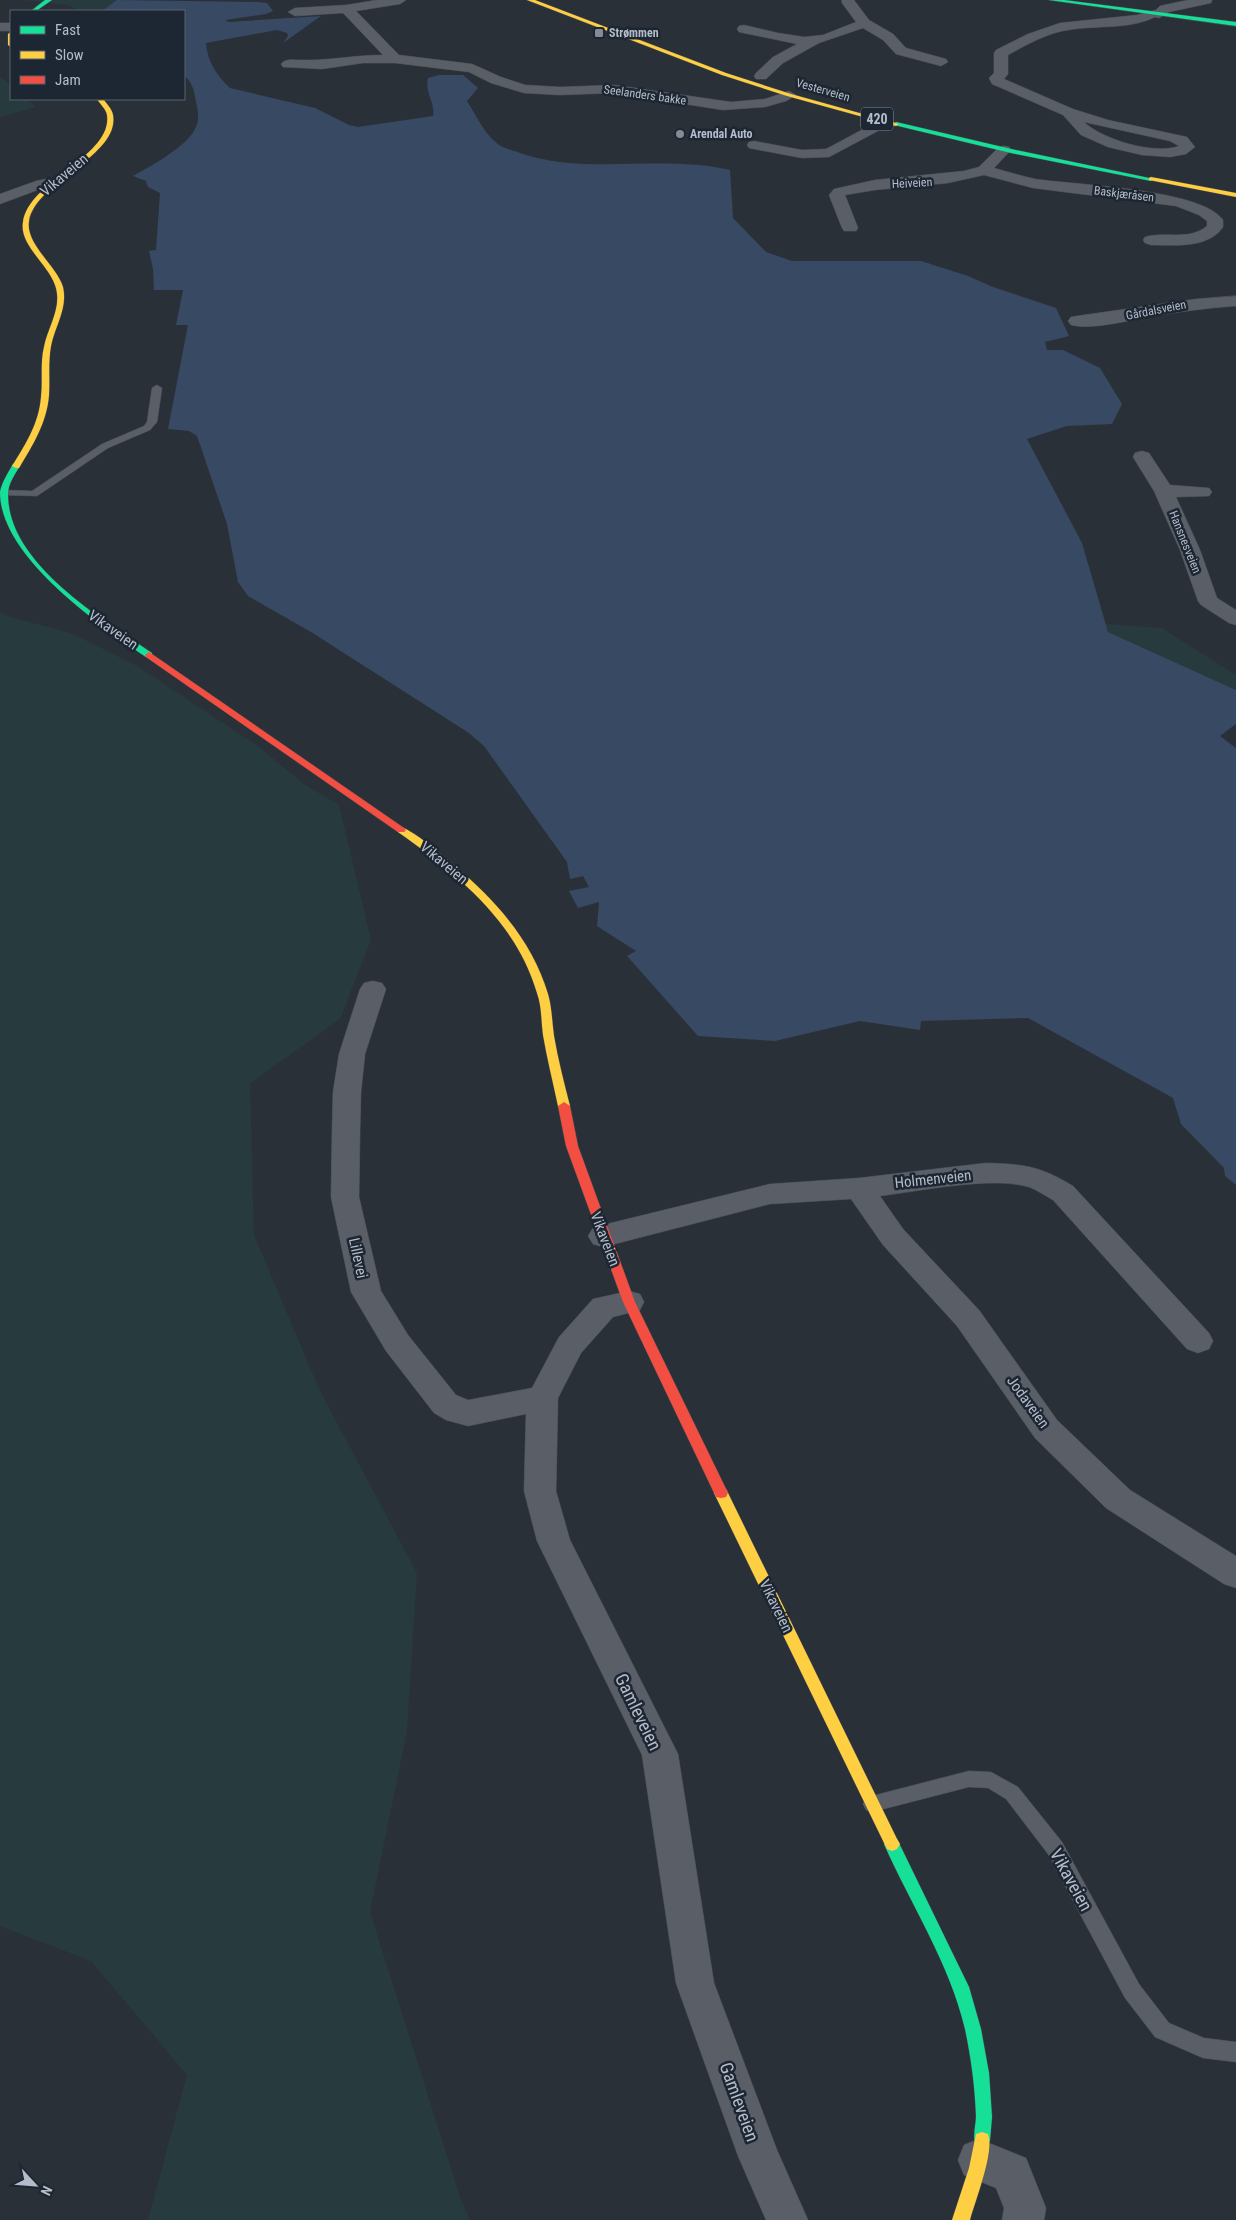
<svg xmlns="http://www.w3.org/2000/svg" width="1236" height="2220" font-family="'Roboto Condensed',sans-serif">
<rect width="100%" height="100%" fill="#2a3038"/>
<g fill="#273a3e">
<polygon points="21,0 117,0 102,11 78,11 69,5"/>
<polygon points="0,76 11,86 11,99 26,99 36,107 0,117"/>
<polygon points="0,612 4,615 73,634 137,666 258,746 304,784 339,805 371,940 340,1019 250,1083 254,1235 320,1391 417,1573 407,1731 370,1912 461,2200 470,2220 148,2220 187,2075 91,1961 0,1926"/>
<polygon points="1105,624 1162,628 1236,675 1236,690 1108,632"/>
</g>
<path fill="#384963" d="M117 0 258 2 267 3 273 11 266 14 225 20 229 22 321 16 283 43 288 36 287 33 277 30 206 43C207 61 217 76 230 88L315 108 349 125 358 127 433 116C436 104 424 92 428 78L439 75H463L478 88 467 101C476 115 484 134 498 144 504 149 513 150 520 153 586 176 661 154 730 170L733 218 766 252 792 261H921L968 276 993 287 1056 308 1069 336 1045 342 1047 350H1063L1100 368 1122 404 1112 424 1067 426 1027 439 1082 543 1108 632 1236 690V724L1220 736 1236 748V1185L1225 1176 1224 1168 1181 1124 1173 1098 1028 1018 921 1021 920 1030 860 1021 775 1041 698 1036 627 956 636 951 597 926 599 902 578 908 569 891 589 887 583 876 570 879 567 862 484 746 469 733 311 632 248 596 238 582 227 524 197 436 189 431 168 429 188 325H176L183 290H154L153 269 149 251 156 250 160 193 148 187 146 181 133 176C151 166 186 147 195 129 200 120 198 111 196 102 194 90 193 84 184 75V11H102Z"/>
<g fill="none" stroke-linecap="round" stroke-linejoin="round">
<defs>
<g id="lane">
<polygon points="157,385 162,388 157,422 150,430 108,448 37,496 1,495 0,492 4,490 32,491 102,444 144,426 147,422 152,388"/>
<polygon points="969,1771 991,1772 1018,1787 1062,1842 1139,1984 1169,2023 1204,2038 1236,2042 1236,2062 1203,2058 1155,2037 1125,1998 1048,1854 1006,1799 988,1788 969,1787 872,1812 866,1810 863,1804 866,1798 872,1796"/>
</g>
<g id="street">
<path d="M377 0H406L400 4 356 11 399 55 472 64 501 77 525 85 560 87 614 85 731 102 765 99 789 91 796 95 786 101 765 107 723 110 614 93 560 95 524 93 491 83 469 72 395 63H363L322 69 283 67 281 64C286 58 293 60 300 60 328 61 355 55 383 55L343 13 295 16 288 12 295 8 346 5Z"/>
<polygon points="842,0 854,0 869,20 893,34 906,48 946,59 948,62 941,66 896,54 883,40 863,28 819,43 783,63 766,79 756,79 754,76 756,73 773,57 797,44 739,32 737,29 739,26 744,25 778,33 804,37 823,35 856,22 842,3"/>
<path d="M1188 0H1212L1211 3 1169 12 1159 18 1155 17C1129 30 1096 25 1068 30 1047 33 1026 45 1008 55V74L1004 79 1073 109 1108 120 1187 137 1195 147 1186 154 1170 157 1142 155 1108 147 1081 135 1063 115 992 84 989 78 994 73V53L996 50 1028 34 1060 23 1137 15 1156 10 1160 6ZM1084 122 1170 141 1179 146C1155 155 1103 140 1084 122Z"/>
<rect x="0" y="23" width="11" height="8"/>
<polygon points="886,117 893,121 891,124 829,157 802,158 754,149 749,148 747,145 749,142 754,141 802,150 826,149"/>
<path d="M1004 146 1009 147 1011 150 994 168C1008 172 1022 176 1035 179 1075 185 1202 189 1223 220V227C1208 249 1174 245 1151 245L1145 243 1143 240 1145 237C1166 231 1189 241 1207 226V221L1199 215 1176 206 1033 188 984 175 948 183 875 190 845 195 858 228 856 231H844L842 228 829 195 834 189 875 180 964 171 979 167 999 147Z"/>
<polygon points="52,178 57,180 60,183 57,186 43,188 0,204 0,194 36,181"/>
<path d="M1236 296V306C1206 308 1177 312 1148 317 1126 321 1092 330 1071 325L1068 321 1071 317 1077 316 1196 299Z"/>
<polygon points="1142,451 1149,453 1170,485 1209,488 1212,492 1209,496 1176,497 1200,550 1217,598 1236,610 1236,625 1229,623 1201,605 1198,601 1180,550 1154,491 1133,457 1135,453"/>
<polygon points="373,981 382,983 386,989 365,1054 361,1092 360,1131 359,1197 381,1291 408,1335 456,1395 468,1400 532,1388 559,1337 593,1299 629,1291 640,1294 644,1302 640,1310 613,1317 581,1353 558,1398 556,1491 570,1540 678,1754 714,1983 777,2150 808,2220 766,2220 738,2156 676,1983 642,1755 537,1541 524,1491 526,1414 468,1426 446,1420 434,1413 386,1351 351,1292 331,1197 332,1131 333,1092 339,1054 360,989 364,983"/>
<path d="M986 1163C1024 1164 1040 1166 1073 1186L1209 1333 1213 1341 1209 1349 1198 1353 1187 1349 1053 1200C1046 1196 1037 1190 1029 1187 991 1176 921 1191 880 1196L903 1229 979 1310 1057 1420 1130 1490 1236 1556V1588L1224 1584 1106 1508 1035 1438 957 1326 883 1245 851 1199 770 1204 603 1247 593 1244 588 1236 593 1228 603 1225 770 1184 859 1178Z"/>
<polygon points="979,2139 1026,2158 1046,2208 1044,2220 1002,2220 1004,2208 996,2188 964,2175 958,2160 964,2145"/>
</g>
<g id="fast">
<polygon points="45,0 52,0 36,11 31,11"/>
<polygon points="1049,0 1064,0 1236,22 1236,26"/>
<polygon points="896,122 1011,149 1154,179 1151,181 1011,153 894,125 893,124"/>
<path d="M13 464 20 466C15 474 8 484 8 494 7 563 102 619 152 653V657H146C100 625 0 557 0 492 2 482 8 473 13 464Z"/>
<path d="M892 1837 897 1839 969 1987 981 2029 989 2073 992 2117 990 2140 988 2146 982 2148 976 2146C972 2136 976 2126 976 2116 975 2087 971 2057 965 2029 950 1964 911 1905 884 1844L887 1839Z"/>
</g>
<g id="slow">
<polygon points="527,0 535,0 726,73 791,94 899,124 896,126 787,96 722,75"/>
<polygon points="11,32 11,47 8,45 8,34"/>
<path d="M97 99H103C106 103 112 109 113 115 120 156 36 181 29 221 25 244 57 266 63 287 68 308 55 326 51 346 48 362 50 379 49 395 47 422 33 445 19 468H16L12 466C26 444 39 423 41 397 43 380 40 363 44 347 48 326 63 307 55 285 48 264 19 245 23 222 29 180 113 156 107 115 106 109 100 104 97 99Z"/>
<polygon points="1151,177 1236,193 1236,197 1149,180 1149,178"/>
<path d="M401 827C414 831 442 855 453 864 495 900 532 940 548 994 552 1008 552 1022 554 1036 558 1059 564 1083 570 1106L568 1109H560L558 1106C553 1082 547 1059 543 1035 541 1021 542 1007 537 993 516 921 457 874 398 832L396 830 398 828Z"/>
<polygon points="721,1488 726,1489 728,1493 897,1839 900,1844 897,1849 892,1851 887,1849 714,1493 716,1489"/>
<path d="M982 2132 988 2134C995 2151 975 2201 970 2220H952L969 2168 976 2134Z"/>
</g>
<g id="jam">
<polygon points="149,652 404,828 406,830 404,832 398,832 146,657 145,655"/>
<polygon points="564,1102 570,1106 578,1146 635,1302 728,1493 726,1497 721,1498 716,1497 623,1302 566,1146 558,1106"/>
</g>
</defs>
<use href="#lane" stroke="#484c53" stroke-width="1"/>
<use href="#street" stroke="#484c53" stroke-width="1"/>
<use href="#fast" stroke="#484c53" stroke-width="1"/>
<use href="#slow" stroke="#484c53" stroke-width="1"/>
<use href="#jam" stroke="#484c53" stroke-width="1"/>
<use href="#lane" fill="#5a5e66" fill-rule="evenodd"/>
<use href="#street" fill="#5a5e66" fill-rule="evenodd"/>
<use href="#fast" fill="#16e098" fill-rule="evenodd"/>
<use href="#slow" fill="#ffcf43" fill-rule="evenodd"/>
<use href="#jam" fill="#f24e42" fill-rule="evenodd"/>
</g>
<g fill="#848b96" stroke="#1d2633" stroke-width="2">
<rect x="594" y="28" width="10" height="10" rx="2.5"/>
<circle cx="680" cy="134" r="5"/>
</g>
<g text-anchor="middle" stroke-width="5" stroke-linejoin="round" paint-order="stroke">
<g font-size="12" font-weight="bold" fill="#b4bcc9" stroke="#1d2633" text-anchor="start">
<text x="609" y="37">Strømmen</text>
<text x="690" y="138">Arendal Auto</text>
</g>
<g font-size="12" fill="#b4bcc9" stroke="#1d2633">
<text transform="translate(823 90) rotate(16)" y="4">Vesterveien</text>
<text transform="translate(645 95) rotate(8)" y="4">Seelanders bakke</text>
<text transform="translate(912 183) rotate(-3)" y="4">Heiveien</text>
<text transform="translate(1124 194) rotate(7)" y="4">Baskjæråsen</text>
<text transform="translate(1156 310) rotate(-11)" y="4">Gårdalsveien</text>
<text transform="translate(1185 542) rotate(68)" y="4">Hansnesveien</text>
</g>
<rect fill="#1d2633" stroke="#878f9c" stroke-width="1" x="861" y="107.5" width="32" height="23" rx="4"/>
<g font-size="14" font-weight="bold" fill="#b4bcc9">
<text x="877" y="124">420</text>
</g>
<g font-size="15" fill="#b4bcc9" stroke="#1d2633">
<text transform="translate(64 175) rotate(-40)" y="5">Vikaveien</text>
<text transform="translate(113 630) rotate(35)" y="5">Vikaveien</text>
<text transform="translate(444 863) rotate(40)" y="5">Vikaveien</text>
<text transform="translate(933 1179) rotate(-6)" y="5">Holmenveien</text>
<text transform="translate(605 1239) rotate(69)" y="5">Vikaveien</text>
<text transform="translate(358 1258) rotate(78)" y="5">Lillevei</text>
<text transform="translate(1028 1402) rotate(54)" y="5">Jodaveien</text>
<text transform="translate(776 1606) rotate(64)" y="5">Vikaveien</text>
</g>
<g font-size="18" fill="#b4bcc9" stroke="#1d2633">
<text transform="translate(638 1712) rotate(64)" y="6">Gamleveien</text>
<text transform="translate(1071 1880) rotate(61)" y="6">Vikaveien</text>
<text transform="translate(739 2102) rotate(70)" y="6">Gamleveien</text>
</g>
</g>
<rect x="10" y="10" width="175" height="90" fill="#1d2633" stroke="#59626f"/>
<rect x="20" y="26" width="25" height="8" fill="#16e098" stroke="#59626f"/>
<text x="55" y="35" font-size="15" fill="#b4bcc9">Fast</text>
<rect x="20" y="51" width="25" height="8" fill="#ffcf43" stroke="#59626f"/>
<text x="55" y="60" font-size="15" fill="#b4bcc9">Slow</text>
<rect x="20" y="76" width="25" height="8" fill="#f24e42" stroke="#59626f"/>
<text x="55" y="85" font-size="15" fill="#b4bcc9">Jam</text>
<g transform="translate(35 2185) rotate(116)" stroke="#1d2633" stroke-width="4" paint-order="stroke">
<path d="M0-4L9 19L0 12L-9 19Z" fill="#b4bcc9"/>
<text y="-8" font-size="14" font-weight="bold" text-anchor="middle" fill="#b4bcc9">N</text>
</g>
</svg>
